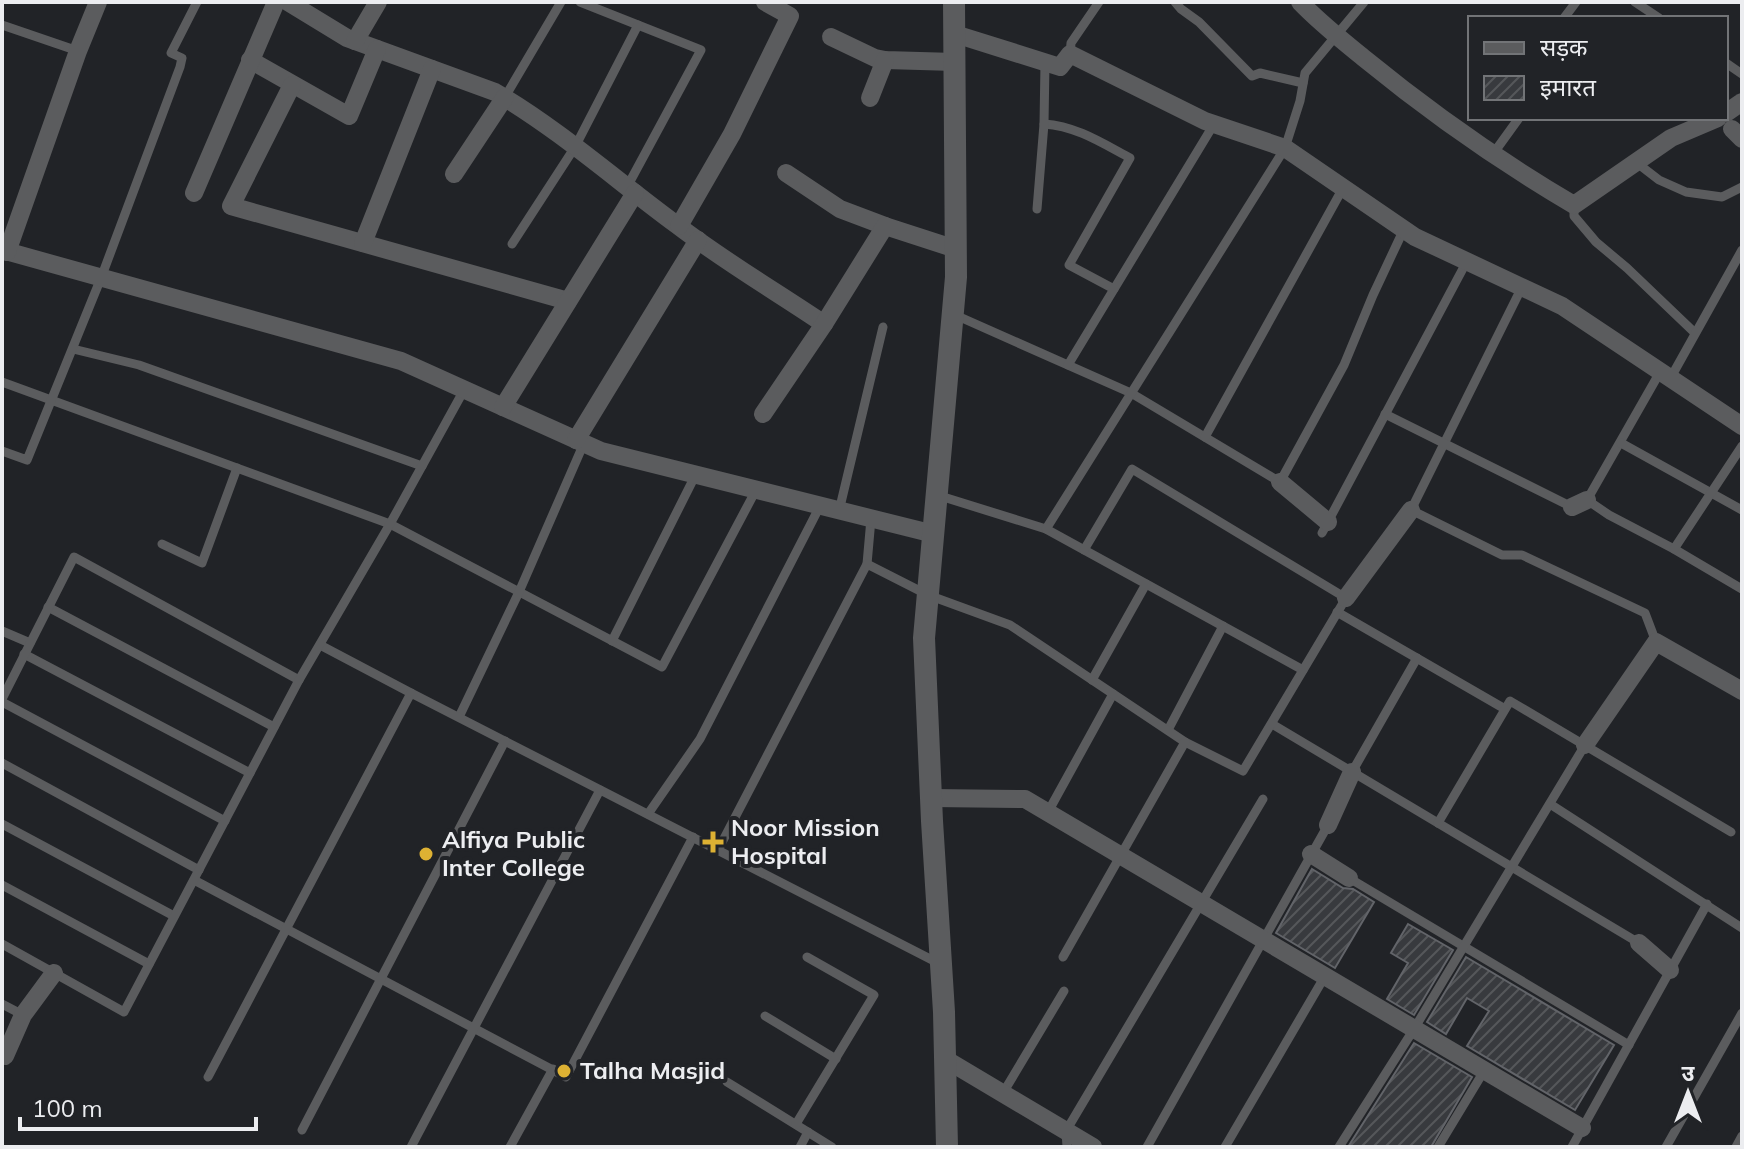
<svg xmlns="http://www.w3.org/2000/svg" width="1744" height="1149" font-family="Mulish,'Noto Sans Devanagari',sans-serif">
<defs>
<pattern id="building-hatch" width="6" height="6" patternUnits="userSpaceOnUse" patternTransform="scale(2)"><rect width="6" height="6" fill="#383a3e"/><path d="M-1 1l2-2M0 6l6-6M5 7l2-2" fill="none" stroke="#55575a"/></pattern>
</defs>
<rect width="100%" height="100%" fill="#212327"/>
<g fill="url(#building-hatch)" stroke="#626469" stroke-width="2">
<polygon points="1312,869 1343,888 1353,889 1374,902 1335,968 1276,933"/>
<polygon points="1408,924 1453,950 1414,1015 1387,999 1408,963 1391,953"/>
<polygon points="1466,957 1614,1045 1575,1110 1467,1046 1489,1011 1467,998 1446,1034 1427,1022"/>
<polygon points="1414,1043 1472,1077 1431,1147 1348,1147"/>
</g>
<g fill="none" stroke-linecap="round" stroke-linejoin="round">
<g stroke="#5b5c5e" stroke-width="9">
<polyline points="580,2 701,50 627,187"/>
<polyline points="1175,2 1181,9 1199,22 1252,76 1260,73 1303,83"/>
<polyline points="1635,2 1659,18"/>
<polyline points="1564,18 1576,2"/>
<polyline points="2,25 78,51"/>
<polyline points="1070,54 1071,43 1099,2"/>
<polyline points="1726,63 1742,74"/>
<polyline points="505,97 561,2"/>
<path d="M1044 124C1076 126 1102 143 1130 158L1069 265 1114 289"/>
<polyline points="1493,154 1519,118"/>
<polyline points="1637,163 1659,180 1686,192 1722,197 1742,187"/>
<polyline points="1574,205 1574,216 1596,242 1627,268 1695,333"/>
<polyline points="1037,209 1044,124 1045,63"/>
<polyline points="512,244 575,147 638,25"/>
<polyline points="1522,287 1411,510 1502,555 1522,555 1645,613 1656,642"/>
<polyline points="953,314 1131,393 1280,482 1344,365 1373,295 1404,229"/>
<polyline points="73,349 139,365 422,466"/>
<polyline points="1068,365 1214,124"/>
<polyline points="1660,372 1587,500 1609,515 1674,549 1742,589"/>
<polyline points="1670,379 1742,250"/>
<polyline points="2,382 390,524 662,667 756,490"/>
<polyline points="1385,414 1572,507"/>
<polyline points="1205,437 1343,188"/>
<polyline points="1621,443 1742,510"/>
<polyline points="2,451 27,460 101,278 180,67 182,58 171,53 197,2"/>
<polyline points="937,495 1046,529 1303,670"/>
<polyline points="839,511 883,327"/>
<polyline points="1046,529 1285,148 1300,101 1305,73 1364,2"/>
<polyline points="1322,533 1467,261"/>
<polyline points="162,544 202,563 237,468"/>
<polyline points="1674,549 1742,446"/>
<polyline points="867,564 871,519"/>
<polyline points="48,607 274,727"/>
<polyline points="1337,612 1505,709"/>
<polyline points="2,631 30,643"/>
<polyline points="612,641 696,474"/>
<polyline points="320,645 411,693"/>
<polyline points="24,654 250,773"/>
<polyline points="1092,680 1146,584"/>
<polyline points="2,699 74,557 299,680"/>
<polyline points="2,702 225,821"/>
<polyline points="459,717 519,592 584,443"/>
<polyline points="1272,724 1639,943"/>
<polyline points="1168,730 1223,626"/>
<polyline points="2,763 199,870"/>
<polyline points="1352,772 1417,658"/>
<polyline points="1550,804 1742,928"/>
<polyline points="1048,812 1113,694"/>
<polyline points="648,814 700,739 820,506"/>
<polyline points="1438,823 1510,701 1731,832"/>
<polyline points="2,824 174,916"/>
<polyline points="718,850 867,564 928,595 1010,625 1185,742 1243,771 1346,598 1132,469 1084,550"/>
<polyline points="1349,878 1629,1045"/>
<polyline points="194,880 566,1077 693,837"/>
<polyline points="2,885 149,964"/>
<polyline points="2,944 124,1012 299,680 390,524 464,390"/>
<polyline points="1063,957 1185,742"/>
<polyline points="2,1004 23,1015"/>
<polyline points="765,1016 836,1059"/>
<polyline points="208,1077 411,693 940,964"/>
<polyline points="727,1082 832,1147"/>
<polyline points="1003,1093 1064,991"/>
<polyline points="796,1124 874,995 807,957"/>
<polyline points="302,1130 505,741"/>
<polyline points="411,1147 600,790"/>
<polyline points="510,1147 553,1069"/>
<polyline points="800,1147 808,1132"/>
<polyline points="1067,1147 1066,1131 1263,799"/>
<polyline points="1147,1147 1328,825"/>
<polyline points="1225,1147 1325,976"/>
<polyline points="1339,1147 1414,1029 1585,745"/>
<polyline points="1438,1147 1484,1071"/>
<polyline points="1572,1147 1707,904"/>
<polyline points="1666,1147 1742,1013"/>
<polyline points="1736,1147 1742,1136"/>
</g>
<g stroke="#5b5c5e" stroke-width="18">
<path d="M288 2 347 38 495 92C560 130 617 181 677 225 724 261 775 291 824 324"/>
<path d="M1300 2C1320 23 1343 41 1365 59 1431 113 1501 162 1574 205L1671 138 1718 118"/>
<polyline points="955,34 1060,67 1070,54 1205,121 1285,148 1415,237 1562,306 1742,426"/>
<polyline points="831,37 875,58 885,60 955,62"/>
<polyline points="355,41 378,2"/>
<polyline points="250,60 349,116 377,49"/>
<polyline points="292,85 231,206 568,301"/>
<polyline points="870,98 885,60"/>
<polyline points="1726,113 1742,102"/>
<polyline points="1732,129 1742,139"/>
<polyline points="786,173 840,209 885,226"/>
<polyline points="454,174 505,97"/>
<polyline points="194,193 276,2"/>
<polyline points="679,226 732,134 790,16 765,2"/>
<polyline points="363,243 432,69"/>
<polyline points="2,250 401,361 601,451 934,534"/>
<polyline points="7,252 78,51 98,2"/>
<polyline points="503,407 635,193"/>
<polyline points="763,414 824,324 885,226 956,249"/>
<polyline points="576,440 698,240"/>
<polyline points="1280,482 1328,522"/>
<polyline points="1572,507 1587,500"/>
<polyline points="1346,598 1411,510"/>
<polyline points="1585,745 1656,642 1742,691"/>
<polyline points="931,798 1025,799 1582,1128"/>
<polyline points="1328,825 1352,772"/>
<polyline points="1311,854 1349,878"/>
<polyline points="1639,943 1670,970"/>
<polyline points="5,1056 23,1015 54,973"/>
<polyline points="945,1059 1093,1147"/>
</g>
<polyline stroke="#5b5c5e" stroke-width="22" points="947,1147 944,1012 932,821 924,638 956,277 954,2"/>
</g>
<g fill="#ddb133" stroke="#212327" stroke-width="3">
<path d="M709 830h8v8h8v8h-8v8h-8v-8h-8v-8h8z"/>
<circle cx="426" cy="854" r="8"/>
<circle cx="564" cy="1071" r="8"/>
</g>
<g text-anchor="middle" stroke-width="8" stroke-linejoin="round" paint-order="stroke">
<g font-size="24" font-weight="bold" fill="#ecedf0" stroke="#212327" text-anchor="start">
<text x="731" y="836">Noor Mission<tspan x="731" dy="28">Hospital</tspan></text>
<text x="442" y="848">Alfiya Public<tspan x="442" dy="28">Inter College</tspan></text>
<text x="580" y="1079">Talha Masjid</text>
</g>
</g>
<rect width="1744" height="1149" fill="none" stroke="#ecedf0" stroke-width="8"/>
<rect x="1468" y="16" width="260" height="104" fill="#212327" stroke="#727477" stroke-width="2"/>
<rect x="1484" y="42" width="40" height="12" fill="#5b5c5e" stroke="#727477" stroke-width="2"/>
<text x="1540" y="56" font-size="24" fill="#ecedf0">सड़क</text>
<rect x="1484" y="76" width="40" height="24" fill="url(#building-hatch)" stroke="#727477" stroke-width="2"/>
<text x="1540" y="96" font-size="24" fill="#ecedf0">इमारत</text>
<g transform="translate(1688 1093)" stroke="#212327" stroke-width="6" paint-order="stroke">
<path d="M0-6L14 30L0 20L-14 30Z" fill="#ecedf0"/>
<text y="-12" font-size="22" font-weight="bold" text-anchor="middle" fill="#ecedf0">उ</text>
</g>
<path d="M20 1117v12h236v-12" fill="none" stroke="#ecedf0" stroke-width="4"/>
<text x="32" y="1117" font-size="24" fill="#ecedf0" stroke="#212327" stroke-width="6" paint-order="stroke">100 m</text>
</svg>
